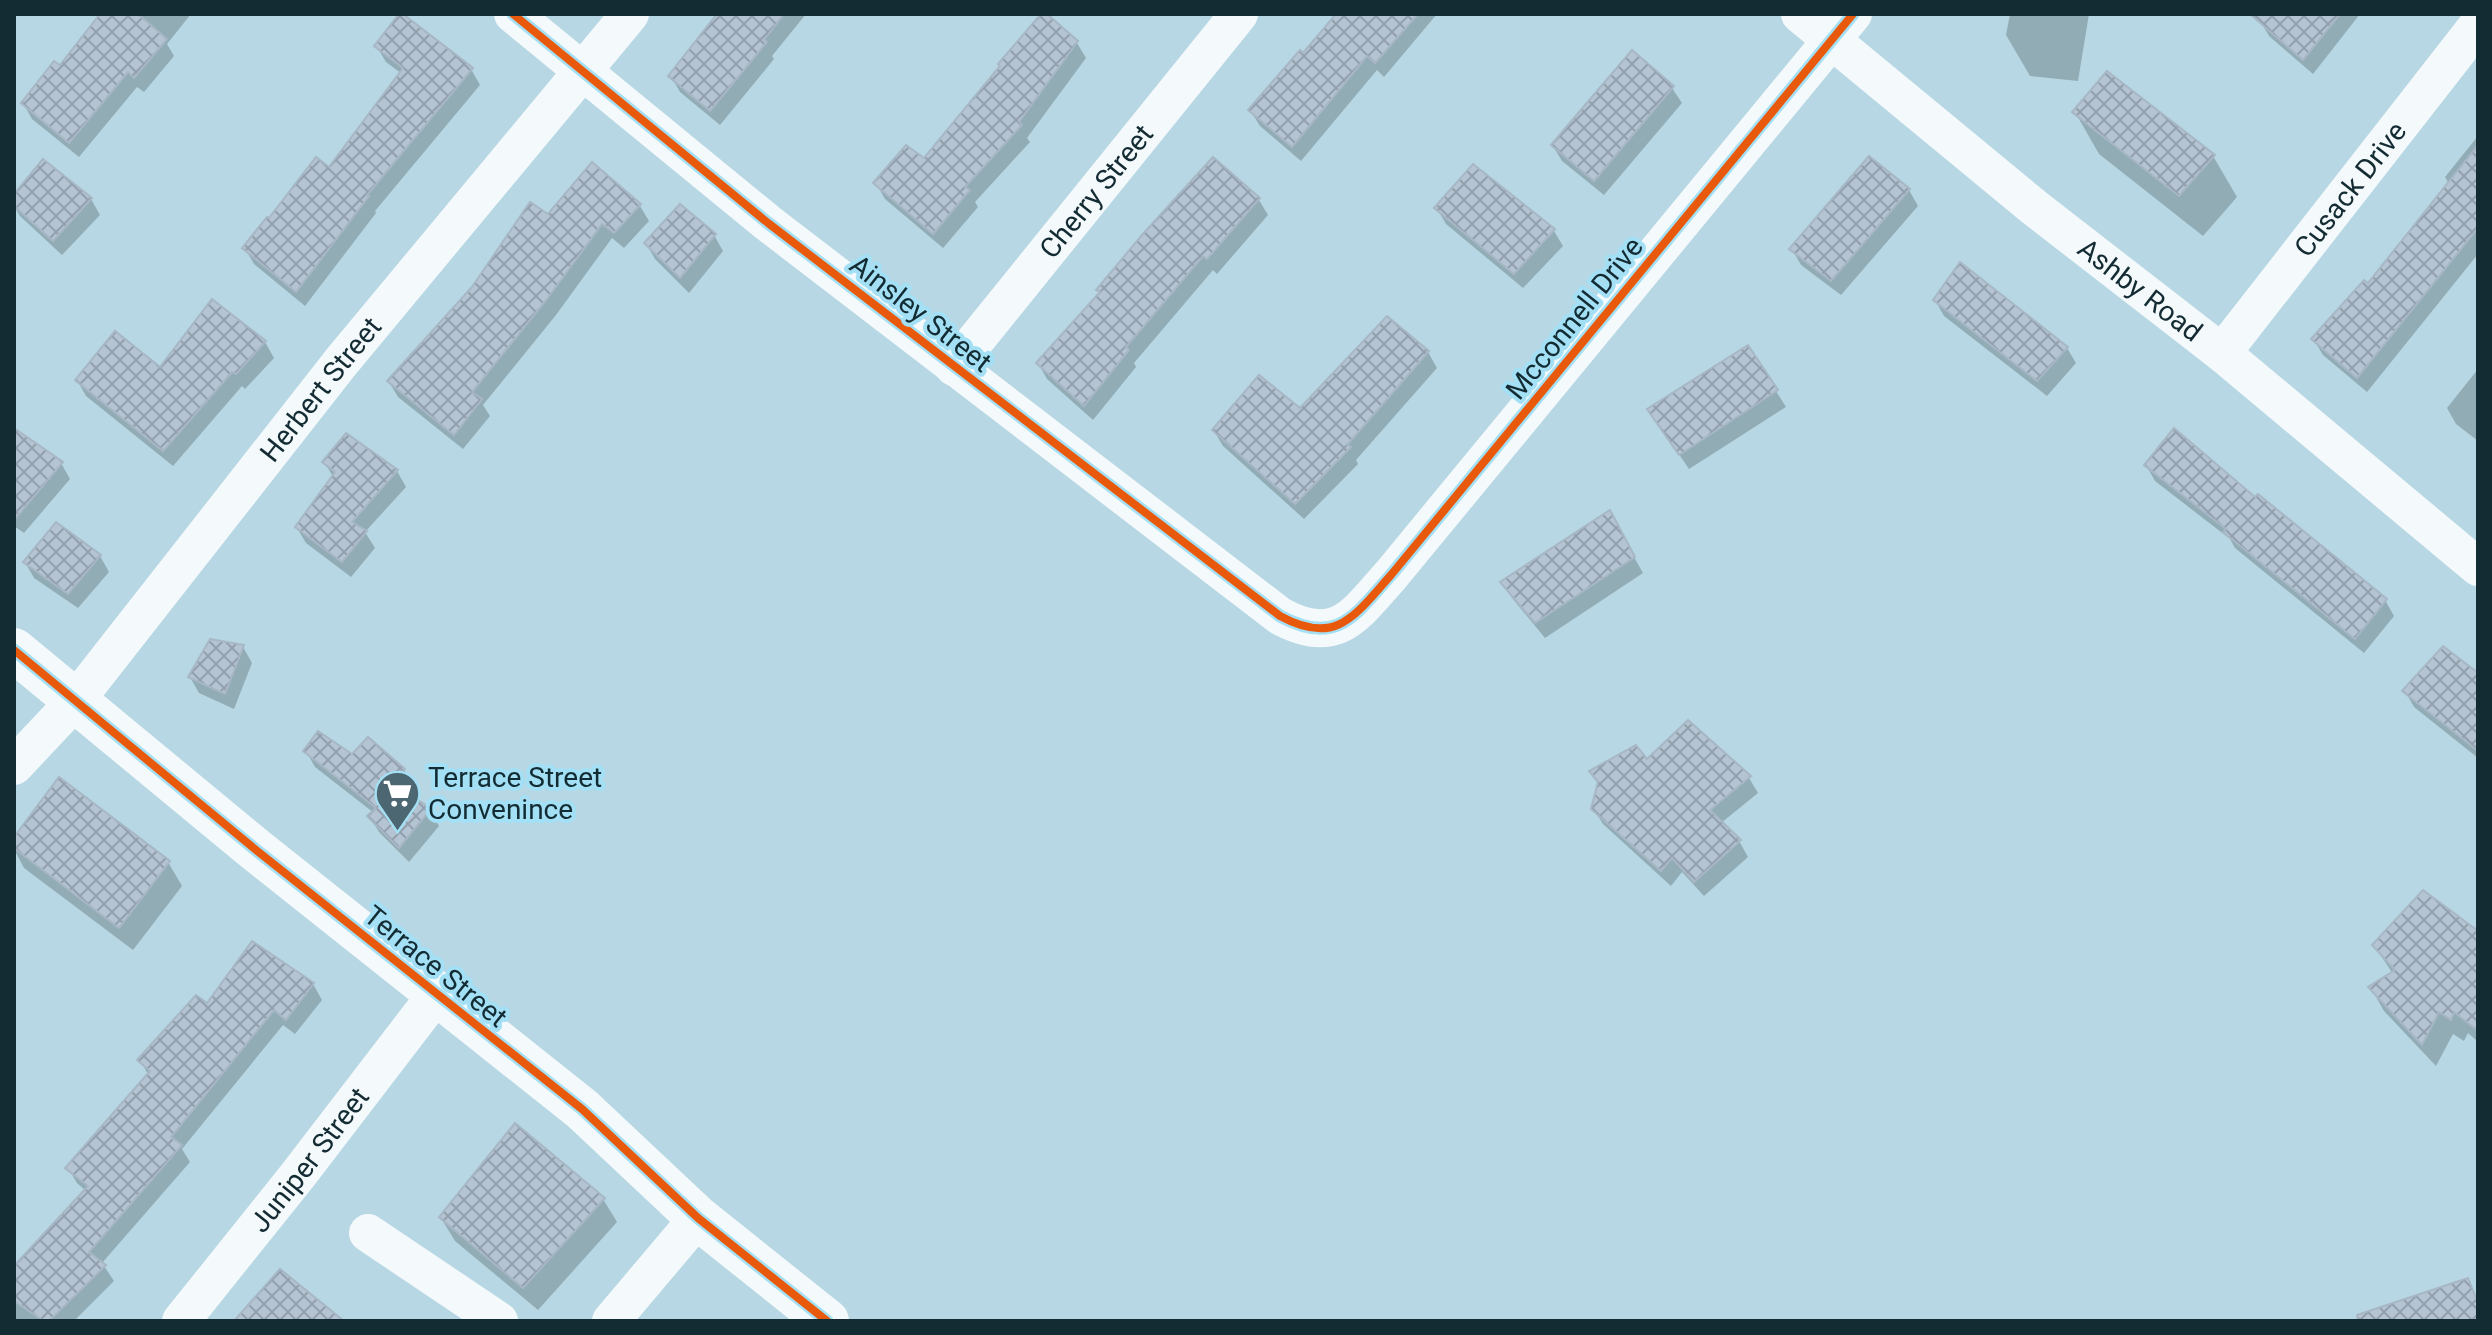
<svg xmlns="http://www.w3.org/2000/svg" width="2492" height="1335" font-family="Roboto,sans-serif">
<defs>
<pattern id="building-cross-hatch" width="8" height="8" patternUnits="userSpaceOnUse" patternTransform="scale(2)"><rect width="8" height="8" fill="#b5c4d3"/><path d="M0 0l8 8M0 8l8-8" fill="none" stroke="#929fac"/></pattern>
</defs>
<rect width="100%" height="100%" fill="#b6d7e3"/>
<g fill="#0003">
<polygon points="102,14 191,14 167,44 174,56 144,92 137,87 79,157 32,119 23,103 61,68"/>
<polygon points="719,14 806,14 772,56 774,59 720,125 680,92 671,76"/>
<polygon points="1043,14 1077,43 1086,58 1027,138 1030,142 975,202 978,207 943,248 885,199 876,183 925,161"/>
<polygon points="1339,14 1437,14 1384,77 1377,70 1301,161 1260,126 1250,110 1303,56"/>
<polygon points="2010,14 2089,14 2078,81 2030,76 2006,35"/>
<polygon points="2265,14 2360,14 2313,74 2269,36 2260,20"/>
<polygon points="377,47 471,69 480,85 375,211 376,213 305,306 254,264 245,248 330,170 402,74 386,62"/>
<polygon points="1672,88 1682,103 1604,195 1562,161 1553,146"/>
<polygon points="2075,112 2213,156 2237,197 2203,236 2099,154"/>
<polygon points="2478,136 2478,254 2367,392 2323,355 2314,340 2368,286 2449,184 2445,177"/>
<polygon points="1213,160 1259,200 1268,215 1217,274 1213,270 1134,363 1136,367 1093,420 1047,379 1038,363 1101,294"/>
<polygon points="592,165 640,206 649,221 624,248 612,238 556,315 483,405 490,416 463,449 398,397 389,382 548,216"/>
<polygon points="1473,167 1554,231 1563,246 1523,288 1446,224 1437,208"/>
<polygon points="1909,190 1918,206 1841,295 1801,265 1792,249"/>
<polygon points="14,197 91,199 100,215 62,255 20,216 14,206"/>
<polygon points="714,235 723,251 689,293 655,259 646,243"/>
<polygon points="1935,300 2067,348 2076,363 2047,396 1944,316"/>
<polygon points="1387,318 1428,352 1437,368 1356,460 1358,464 1304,519 1223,446 1214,431 1301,411"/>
<polygon points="265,342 274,358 245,389 242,386 173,466 86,396 77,380 161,370"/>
<polygon points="1748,347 1786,407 1689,469 1649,410"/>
<polygon points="2478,369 2478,441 2456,424 2447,408"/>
<polygon points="14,430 61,463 70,479 24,533 14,526"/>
<polygon points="324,462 397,471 406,487 365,532 375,548 351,577 306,543 297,528 334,478"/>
<polygon points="2146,465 2255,500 2385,600 2394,616 2364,653 2235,548 2230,539 2155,481"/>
<polygon points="1609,513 1643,573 1545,638 1512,598 1503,582"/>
<polygon points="100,556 109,572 78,608 34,578 25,562"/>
<polygon points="211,642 243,647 252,663 234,709 199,693 190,677"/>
<polygon points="2478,676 2478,758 2414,707 2405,691"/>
<polygon points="1688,723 1749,778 1758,793 1721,823 1739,841 1748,857 1704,896 1682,872 1671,886 1603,824 1593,808 1599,785 1592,772 1647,762"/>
<polygon points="306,751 404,770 413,785 404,793 430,810 439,826 409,862 379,832 370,817 374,813 315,767"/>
<polygon points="14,840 168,862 182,886 133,950 24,868 14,849"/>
<polygon points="2478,933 2478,1042 2468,1033 2464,1041 2453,1034 2436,1066 2384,1011 2371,988 2393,974 2374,945"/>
<polygon points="313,984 322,1000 295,1034 283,1025 182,1149 190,1162 102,1263 114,1281 74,1321 14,1321 14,1269 86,1191 77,1183 68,1168 149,1076 140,1060 207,1005"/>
<polygon points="603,1199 617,1222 538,1310 455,1241 441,1218"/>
</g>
<g fill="url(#building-cross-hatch)" stroke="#a7b7c5" stroke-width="2">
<polygon points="100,14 138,14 167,39 134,78 128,72 69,143 21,103 54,61 60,65"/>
<polygon points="399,14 403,14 473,68 367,195 369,196 296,292 242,248 267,217 269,218 316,157 329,167 403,68 374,46"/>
<polygon points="717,14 784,14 764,40 767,42 710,111 668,76"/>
<polygon points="1041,14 1047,14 1078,41 1019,122 1022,125 965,187 970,190 933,234 873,183 906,145 924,158 1000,66 998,64"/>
<polygon points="1336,14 1418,14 1375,63 1367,56 1292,147 1248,110 1300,50 1303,53"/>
<polygon points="2250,14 2340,14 2303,60"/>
<polygon points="1632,50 1674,86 1594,181 1551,145"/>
<polygon points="2107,71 2215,155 2179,196 2072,112"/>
<polygon points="2478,145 2478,228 2357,378 2311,339 2364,280 2368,283"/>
<polygon points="1869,156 1910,189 1831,281 1789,249"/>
<polygon points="1213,157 1260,198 1207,259 1203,256 1126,347 1129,350 1084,406 1036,363 1100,292 1096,290 1142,235"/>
<polygon points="43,159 92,198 53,241 14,206 14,194"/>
<polygon points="592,162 641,204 614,233 602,224 547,299 472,392 482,399 454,435 387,381 472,287 530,202 548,214"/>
<polygon points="1473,164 1555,229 1514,274 1434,208"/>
<polygon points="680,204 716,234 680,278 644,243"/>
<polygon points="1960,262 2068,347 2037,381 1933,300"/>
<polygon points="212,299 266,341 236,374 232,372 163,451 75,380 115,331 160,367"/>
<polygon points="1387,316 1429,351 1347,445 1351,447 1295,504 1212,430 1259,375 1300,408"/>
<polygon points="1748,345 1778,390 1679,455 1647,409"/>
<polygon points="14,428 63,462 14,520"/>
<polygon points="2174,428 2255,497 2258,494 2387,599 2355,639 2223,532 2226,529 2144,465"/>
<polygon points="346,433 398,470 352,522 367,531 342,562 295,527 335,472 322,462"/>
<polygon points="1610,510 1635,557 1535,623 1500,582"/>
<polygon points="56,522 101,555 68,594 23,562"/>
<polygon points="210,639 244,645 225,694 188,677"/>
<polygon points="2443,646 2478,673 2478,751 2402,691"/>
<polygon points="1688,720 1751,776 1710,810 1741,840 1694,882 1672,858 1661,871 1591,809 1598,782 1589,771 1636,745 1647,759"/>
<polygon points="318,731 352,754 368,737 405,769 391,781 431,809 399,848 367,816 376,808 303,751"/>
<polygon points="59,777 170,861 119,928 14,848 14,837"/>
<polygon points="2423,890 2478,931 2478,1031 2454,1012 2451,1020 2439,1012 2422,1045 2368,987 2395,970 2372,945"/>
<polygon points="252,941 314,983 286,1020 274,1010 171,1137 182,1145 89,1252 106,1265 49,1321 44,1321 14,1301 14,1266 88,1186 65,1168 150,1071 137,1060 196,995 207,1003"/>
<polygon points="515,1123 605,1198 523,1288 439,1217"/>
<polygon points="280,1269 344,1321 234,1321"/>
<polygon points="2468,1278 2478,1303 2478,1321 2358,1321 2357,1315"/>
</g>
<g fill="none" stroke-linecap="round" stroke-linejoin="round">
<g stroke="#f4f9fb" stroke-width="38">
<path d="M513 14 768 223 1280 616C1337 647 1355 615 1391 575L1853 14"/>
<path id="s1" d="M1800 14 2035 208 2222 353 2478 567"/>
<path id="s2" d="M2222 353 2478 25"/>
<path id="s3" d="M954 367 1239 14"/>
<path id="s4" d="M14 766 76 700 341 362 630 14"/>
<polyline points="368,1233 499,1321"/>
<path id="s5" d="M181 1321 298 1175 436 995"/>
<polyline points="611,1321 698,1218"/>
</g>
<polyline stroke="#f4f9fb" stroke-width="44" points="14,650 256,850 582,1109 698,1218 827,1321"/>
<defs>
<g id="cycleway">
<path d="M513 14 768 223 1280 616C1337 647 1355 615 1391 575L1853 14"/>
<polyline points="14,650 256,850 582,1109 698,1218 827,1321"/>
</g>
</defs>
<use href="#cycleway" stroke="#a4e0f5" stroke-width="13"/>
<use href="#cycleway" stroke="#e8590c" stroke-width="8"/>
</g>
<defs>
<symbol id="supermarket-pin" viewBox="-11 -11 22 30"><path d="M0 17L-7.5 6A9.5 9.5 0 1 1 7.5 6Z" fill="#4c6771" stroke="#a4e0f5"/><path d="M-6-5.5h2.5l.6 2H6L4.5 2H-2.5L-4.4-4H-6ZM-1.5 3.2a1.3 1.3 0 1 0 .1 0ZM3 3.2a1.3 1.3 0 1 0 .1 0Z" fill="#fff"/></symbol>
</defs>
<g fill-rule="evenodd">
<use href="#supermarket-pin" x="372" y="768" width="51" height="69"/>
</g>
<g text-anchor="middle" stroke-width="8" stroke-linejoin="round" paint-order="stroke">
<g font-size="28" fill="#132b33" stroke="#a4e0f5">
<text dy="10" stroke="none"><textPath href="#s2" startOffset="208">Cusack Drive</textPath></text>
<text dy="10" stroke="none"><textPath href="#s3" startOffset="226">Cherry Street</textPath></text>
<text dy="10" stroke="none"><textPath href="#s1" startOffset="438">Ashby Road</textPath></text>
<text transform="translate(921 313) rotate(38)" y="10">Ainsley Street</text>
<text transform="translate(1574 318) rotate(-51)" y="10">Mcconnell Drive</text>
<text dy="10" stroke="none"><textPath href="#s4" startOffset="486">Herbert Street</textPath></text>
<text transform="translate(436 966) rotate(39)" y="10">Terrace Street</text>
<text dy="10" stroke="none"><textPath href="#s5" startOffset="206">Juniper Street</textPath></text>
</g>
<g font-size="28" fill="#132b33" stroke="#a4e0f5" text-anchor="start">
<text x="428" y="787">Terrace Street<tspan x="428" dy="32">Convenince</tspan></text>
</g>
</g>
<rect width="2492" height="1335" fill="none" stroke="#132b33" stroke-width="32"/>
</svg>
